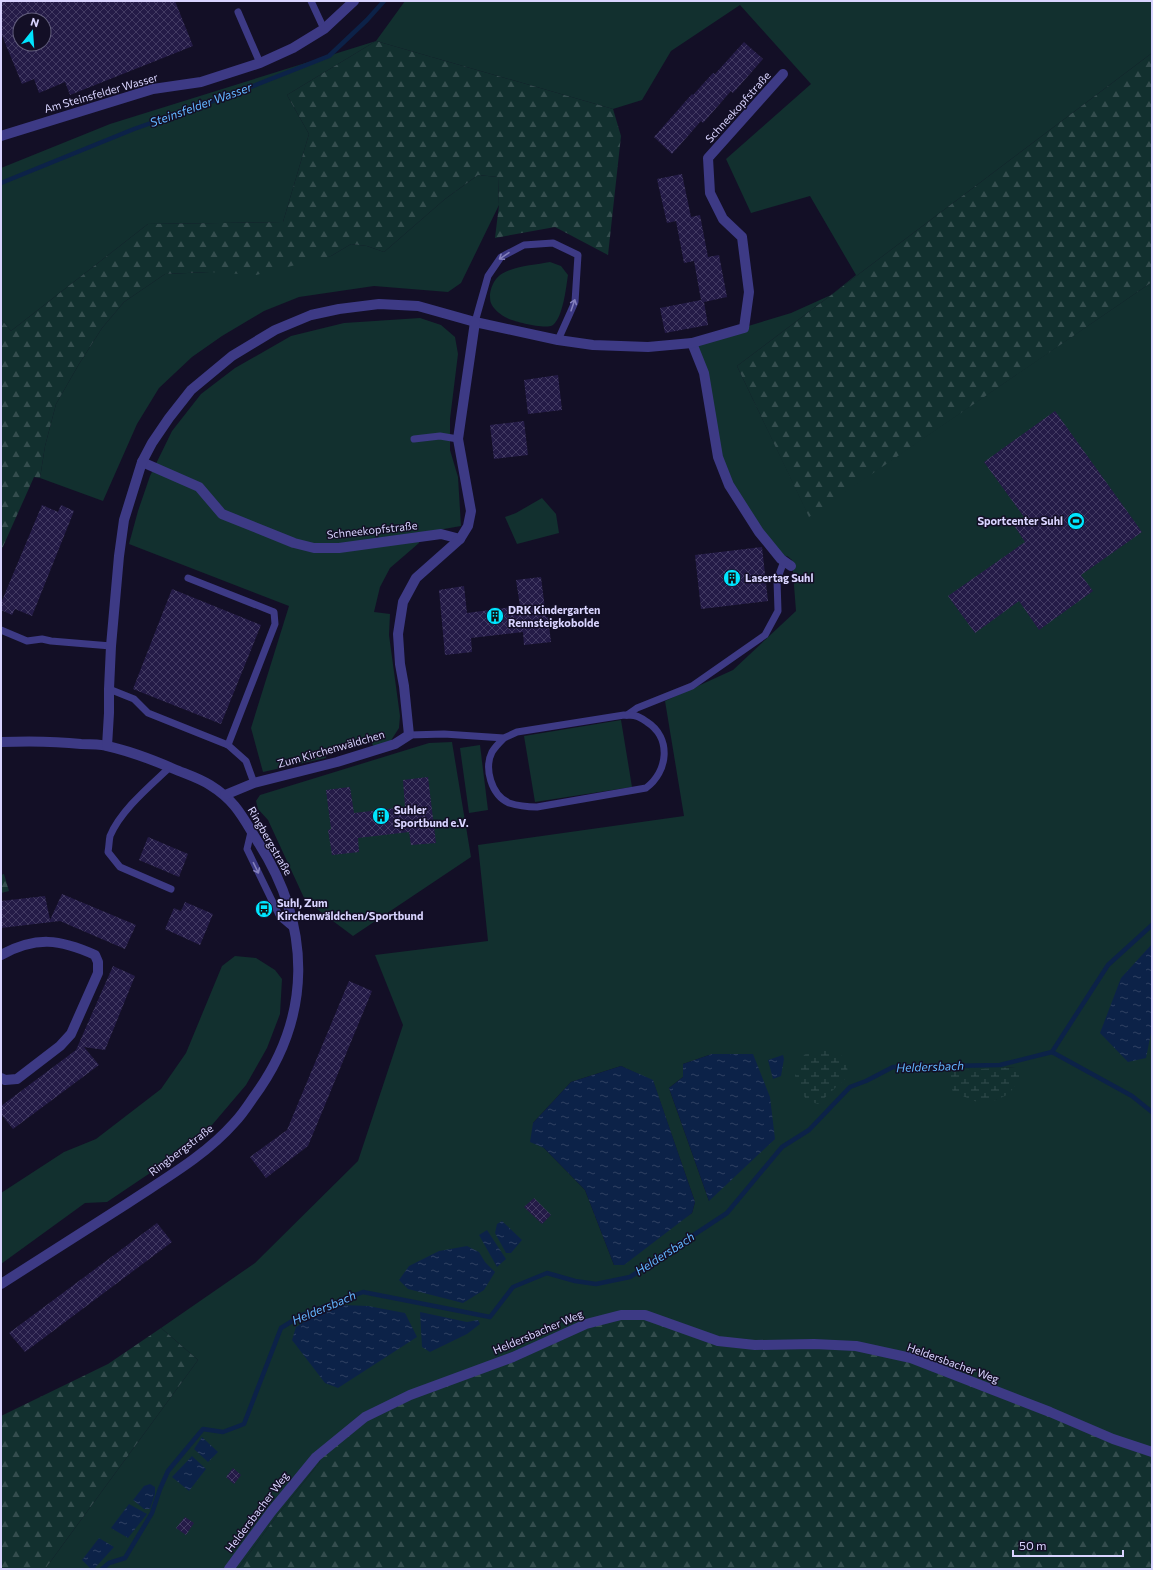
<svg xmlns="http://www.w3.org/2000/svg" width="1153" height="1570" font-family="Commissioner,sans-serif">
<defs>
<pattern id="forest-firs" width="22" height="20" patternUnits="userSpaceOnUse"><rect width="22" height="20" fill="#12302f"/><path d="M5 1l3.5 6h-7zM16 11l3.5 6h-7z" fill="#344d4e"/></pattern>
<pattern id="wetland-marsh" width="20" height="14" patternUnits="userSpaceOnUse"><rect width="20" height="14" fill="#12302f"/><path d="M1 5h8M5 5V1M11 12h8M15 12V8" fill="none" stroke="#344d4e"/></pattern>
<pattern id="water-ripples" width="26" height="14" patternUnits="userSpaceOnUse"><rect width="26" height="14" fill="#0c2248"/><path d="M2 4q2-2 4 0t4 0M15 11q2-2 4 0t4 0" fill="none" stroke="#2f4163"/></pattern>
<pattern id="building-cross-hatch" width="8" height="8" patternUnits="userSpaceOnUse"><rect width="8" height="8" fill="#241b47"/><path d="M0 0l8 8M0 8l8-8" fill="none" stroke="#433b63"/></pattern>
</defs>
<rect width="100%" height="100%" fill="#130f26"/>
<g fill="#12302f" fill-rule="evenodd">
<path d="M405 1H1152V53L737 366 809 516 1152 282V1452L316 1458 320 1462 276 1517 238 1569H45L198 1360 161 1328 255 1263 358 1161 403 1025 375 955 488 941 478 845 684 816 665 701 733 670 796 611 792 560 787 556 781 559 729 485 692 343 791 313 831 295 856 275 810 196 751 213 726 159 811 84 740 5 671 51 642 100 613 109 376 41 287 95 309 134 283 222 148 224 11 331 1 319V168L110 124 376 41ZM712 1054 709 1201 669 1088 683 1077V1064ZM621 1066 653 1081 695 1202 692 1213 614 1265 585 1190 544 1148 533 1123 571 1082ZM1016 1067 996 1100 1002 1068Z"/>
<polygon points="478,175 498,177 499,205 461,283 448,292 374,286 299,297 264,311 222,336 192,357 159,388 137,424 103,501 40,478 45,446 56,404 79,364 102,328 124,302 165,274 209,272 331,256 351,244 367,246 384,252 445,199"/>
<path d="M550 262 561 266 568 275C566 288 563 317 553 325 546 330 517 322 509 319 504 317 497 312 494 308 490 303 490 300 490 294 491 287 494 280 500 275 513 266 535 265 550 262Z"/>
<polygon points="420,318 441,325 455,337 458,354 450,419 450,450 458,477 461,526 421,533 419,543 390,568 380,587 374,612 390,614 389,635 400,716 399,728 390,742 373,746 371,739 325,751 326,758 263,772 251,728 289,606 129,544 138,511 150,476 172,431 201,394 235,368 291,336 344,323"/>
<polygon points="542,498 556,514 559,533 517,544 505,517 516,513"/>
<polygon points="621,720 632,787 535,802 524,736"/>
<polygon points="452,742 471,857 353,936 305,900 268,820 258,809 256,801 260,795 429,743"/>
<polygon points="480,745 488,810 469,813 460,748"/>
<polygon points="235,956 256,958 275,970 282,979 280,1014 267,1048 246,1085 212,1125 165,1163 107,1202 85,1203 1,1264 1,1193 64,1152 96,1139 161,1089 186,1053 222,966"/>
</g>
<g fill="url(#forest-firs)">
<polygon points="376,41 613,109 621,136 608,255 555,227 495,238 499,205 498,177 478,175 445,199 384,252 367,246 351,244 331,256 256,275 209,272 165,274 124,302 102,328 79,364 56,404 45,446 40,478 34,477 1,551 1,319 11,331 148,224 283,222 309,134 287,95"/>
<polygon points="1152,53 1152,282 809,517 737,366"/>
<polygon points="4,874 9,891 1,893 1,875"/>
<polygon points="645,1315 718,1341 814,1344 911,1358 1152,1452 1152,1569 238,1569 276,1517 320,1462 316,1457 365,1417 586,1324"/>
<polygon points="161,1328 198,1360 45,1569 1,1569 1,1416 108,1364"/>
</g>
<g fill="url(#wetland-marsh)">
<path d="M825 1047C842 1054 847 1057 848 1076L818 1104 806 1100 795 1076 804 1055Z"/>
<polygon points="1016,1067 1024,1072 1009,1094 996,1100 977,1102 953,1092 946,1071"/>
</g>
<g fill="url(#water-ripples)">
<polygon points="1152,944 1152,1028 1146,1058 1128,1062 1100,1033 1121,978"/>
<polygon points="712,1054 753,1054 770,1097 775,1139 709,1201 669,1088 683,1077 683,1064"/>
<polygon points="783,1055 784,1059 781,1076 773,1079 768,1060"/>
<polygon points="621,1066 653,1080 695,1202 692,1213 624,1265 614,1265 585,1190 544,1148 530,1142 533,1123 571,1082"/>
<polygon points="502,1221 522,1240 511,1253 506,1253 495,1233 497,1224"/>
<polygon points="487,1230 506,1259 497,1267 479,1235"/>
<polygon points="467,1246 479,1252 485,1262 495,1272 484,1290 463,1303 408,1289 399,1280 409,1266 439,1251"/>
<polygon points="345,1305 368,1306 405,1313 417,1337 338,1388 325,1383 292,1340 296,1327 316,1314"/>
<polygon points="420,1312 467,1322 478,1320 480,1324 467,1334 430,1352 422,1347"/>
<polygon points="202,1437 218,1452 208,1462 194,1449"/>
<polygon points="192,1456 206,1469 189,1491 172,1477"/>
<polygon points="150,1484 155,1487 155,1494 150,1509 144,1509 133,1500 144,1486"/>
<polygon points="129,1504 147,1514 128,1538 111,1528"/>
<polygon points="99,1538 114,1547 94,1569 91,1569 82,1560"/>
</g>
<g fill="none" stroke-linecap="round" stroke-linejoin="round">
<g stroke="#0c2248" stroke-width="4.5">
<polyline points="1,183 134,129 233,94 329,56 367,20 384,1"/>
<polyline points="1052,1052 1132,1096 1152,1112"/>
<polyline points="102,1569 109,1563 125,1558 152,1513 160,1489 168,1471 203,1429 223,1432 244,1424 281,1328 302,1315 363,1292 490,1317 513,1287 547,1273 575,1281 596,1284 630,1277 727,1213 782,1147 809,1130 850,1087 866,1081 893,1067 1000,1065 1052,1052 1108,965 1152,925"/>
</g>
</g>
<g fill="url(#building-cross-hatch)" fill-rule="evenodd">
<path d="M1 1H175L193 46 70 95 65 82 39 93 34 79 22 84 1 33ZM20 20H44V44H20Z"/>
<polygon points="744,42 763,59 733,93 731,91 703,123 701,121 672,154 654,137 692,94 693,95 713,73 715,74"/>
<polygon points="682,174 691,217 700,215 708,257 719,255 727,297 704,302 708,325 665,333 660,308 701,300 694,261 684,263 676,221 667,223 657,179"/>
<polygon points="558,375 562,410 528,414 524,380"/>
<polygon points="1055,411 1142,532 1081,575 1093,591 1039,630 1019,601 975,633 948,596 1025,542 1013,524 1024,517 984,462"/>
<polygon points="524,421 528,455 494,459 490,425"/>
<polygon points="42,505 58,512 61,505 74,511 32,616 15,609 12,615 1,610 1,603"/>
<polygon points="762,547 768,601 701,609 695,555"/>
<polygon points="541,577 546,617 548,617 551,642 524,645 523,632 471,638 472,652 445,655 439,590 464,586 467,613 520,606 516,580"/>
<polygon points="172,589 261,625 221,724 133,689"/>
<polygon points="428,777 436,843 411,845 409,832 358,838 359,852 332,855 328,830 331,829 326,790 350,787 354,813 405,807 403,780"/>
<polygon points="148,837 188,854 179,877 139,860"/>
<polygon points="62,894 136,925 125,949 60,921 1,928 1,901 45,896 50,920"/>
<polygon points="185,902 213,914 200,945 165,929 174,908 181,911"/>
<polygon points="113,966 135,976 105,1050 84,1047 99,1065 13,1129 1,1114 1,1106 76,1050"/>
<polygon points="349,981 372,991 308,1146 266,1178 250,1157 287,1130"/>
<polygon points="534,1198 551,1215 542,1224 524,1207"/>
<polygon points="157,1223 172,1242 25,1352 9,1333"/>
<polygon points="233,1468 241,1475 234,1484 226,1477"/>
<polygon points="185,1517 194,1523 186,1535 176,1528"/>
</g>
<g fill="none" stroke-linecap="round" stroke-linejoin="round">
<g stroke="#3d3a85" stroke-width="7">
<polyline points="311,1 324,29"/>
<polyline points="238,12 260,63"/>
<polyline points="475,322 488,276 501,257 524,245 553,243 578,255 575,302 558,340"/>
<polyline points="414,439 440,436 458,439"/>
<polyline points="188,578 274,612 275,624 228,745"/>
<polyline points="1,630 27,641 42,639 51,641 111,646"/>
<polyline points="109,689 134,699 148,713 228,745 246,761 254,783"/>
<polyline points="627,715 637,708 692,686 765,635 778,611 777,580 784,561"/>
<path d="M409 735 444 734 504 738 517 732 624 715C628 715 632 715 636 716 640 717 644 720 647 722 672 738 668 772 646 788L537 807C527 807 518 806 509 803 491 795 484 768 492 752 495 747 500 742 504 738"/>
<path d="M170 767C150 786 121 810 110 836 109 841 109 847 108 852L120 867 171 889"/>
<polyline points="251,832 247,849 280,917 293,928"/>
</g>
<g stroke="#3d3a85" stroke-width="10">
<polyline points="1,136 153,89 201,82 260,63 293,48 324,29 354,1"/>
<polyline points="692,343 704,373 718,457 729,485 759,532 781,559 791,566"/>
<polyline points="142,462 199,487 222,514 294,543 314,548 339,548 441,534 460,539"/>
<path d="M1 742C28 741 54 741 81 744 89 744 99 744 107 746 130 751 153 760 174 769 186 774 199 778 210 785 236 801 243 818 258 842 312 927 313 1017 253 1098 247 1107 241 1116 234 1123 205 1156 164 1179 128 1203 86 1230 43 1257 1 1284"/>
<polyline points="107,746 109,713 109,689 111,646 119,556 124,520 142,462 152,443 169,418 191,390 232,356 275,330 311,315 339,309 379,304 418,306 475,322 558,340 593,345 648,347 692,343 744,328 749,292 742,237 723,219 710,193 708,158 783,74"/>
<polyline points="225,795 254,783 337,762 395,744 409,735 404,686 400,664 398,634 403,602 416,578 460,539 468,526 471,511 458,439 475,322"/>
<path d="M1 955C36 936 60 939 95 955L98 962V973L71 1034 60 1046 17 1079 5 1080 1 1078"/>
<polyline points="229,1569 271,1512 316,1457 365,1417 410,1395 513,1357 586,1324 621,1315 645,1315 718,1341 755,1345 814,1344 856,1346 911,1358 1050,1412 1113,1439 1152,1452"/>
</g>
</g>
<defs><path id="oneway-shaft" d="M-6 0H5M1.5-3L5.5 0L1.5 3" fill="none" stroke-width="1.6" stroke-linecap="round" stroke-linejoin="round"/></defs>
<g stroke="#837fbc">
<use href="#oneway-shaft" transform="translate(504 256) rotate(146)"/>
<use href="#oneway-shaft" transform="translate(573 305) rotate(-71)"/>
<use href="#oneway-shaft" transform="translate(256 868) rotate(64)"/>
</g>
<defs>
<symbol id="stadium-disc" viewBox="-11 -11 22 22"><circle r="9.5" fill="#00e5ff" stroke="#130f26"/><path d="M0-5a6.5 5 0 1 0 0 10a6.5 5 0 1 0 0-10ZM-3.5-1.8h7v3.6h-7Z" fill="#111"/></symbol>
<symbol id="building-disc" viewBox="-11 -11 22 22"><circle r="9.5" fill="#00e5ff" stroke="#130f26"/><path d="M-4-6H4V6H1V3H-1V6H-4ZM-2.5-4.3h1.7v1.8h-1.7ZM.8-4.3h1.7v1.8H.8ZM-2.5-1h1.7V.8h-1.7ZM.8-1h1.7V.8H.8Z" fill="#111"/></symbol>
<symbol id="bus-disc" viewBox="-11 -11 22 22"><circle r="9.5" fill="#00e5ff" stroke="#130f26"/><path d="M-5-6H5V4H4V6H2V4H-2V6H-4V4H-5ZM-3.5-4V0h7V-4ZM-3.5 1.2v1.5H-2V1.2ZM2 1.2v1.5H3.5V1.2Z" fill="#111"/></symbol>
</defs>
<g fill-rule="evenodd">
<use href="#stadium-disc" x="1066" y="511" width="20" height="20"/>
<use href="#building-disc" x="722" y="568" width="20" height="20"/>
<use href="#building-disc" x="485" y="606" width="20" height="20"/>
<use href="#building-disc" x="371" y="806" width="20" height="20"/>
<use href="#bus-disc" x="254" y="899" width="20" height="20"/>
</g>
<g text-anchor="middle" stroke-width="3" stroke-linejoin="round" paint-order="stroke">
<g font-size="11" fill="#d9d4ff" stroke="#130f26">
<text transform="translate(101 93) rotate(-16)" y="4">Am Steinsfelder Wasser</text>
<text transform="translate(738 107) rotate(-48)" y="4">Schneekopfstraße</text>
<text transform="translate(372 530) rotate(-6)" y="4">Schneekopfstraße</text>
<text transform="translate(331 749) rotate(-16)" y="4">Zum Kirchenwäldchen</text>
<text transform="translate(270 841) rotate(60)" y="4">Ringbergstraße</text>
<text transform="translate(181 1150) rotate(-37)" y="4">Ringbergstraße</text>
<text transform="translate(538 1332) rotate(-23)" y="4">Heldersbacher Weg</text>
<text transform="translate(953 1363) rotate(20)" y="4">Heldersbacher Weg</text>
<text transform="translate(257 1512) rotate(-53)" y="4">Heldersbacher Weg</text>
</g>
<g font-size="11" font-weight="bold" fill="#d9d4ff" stroke="#130f26" text-anchor="start">
<text x="1063" y="525" text-anchor="end">Sportcenter Suhl</text>
<text x="745" y="582">Lasertag Suhl</text>
<text x="508" y="614">DRK Kindergarten<tspan x="508" dy="13">Rennsteigkobolde</tspan></text>
<text x="394" y="814">Suhler<tspan x="394" dy="13">Sportbund e.V.</tspan></text>
<text x="277" y="907">Suhl, Zum<tspan x="277" dy="13">Kirchenwäldchen/Sportbund</tspan></text>
</g>
<g font-size="12" font-style="italic" fill="#62b6ff" stroke="#130f26">
<text transform="translate(201 105) rotate(-20)" y="4">Steinsfelder Wasser</text>
<text transform="translate(930 1067) rotate(-2)" y="4">Heldersbach</text>
<text transform="translate(665 1254) rotate(-33)" y="4">Heldersbach</text>
<text transform="translate(324 1308) rotate(-23)" y="4">Heldersbach</text>
</g>
</g>
<rect width="1153" height="1570" fill="none" stroke="#d9d4ff" stroke-width="4"/>
<g transform="translate(32 32) rotate(17)"><circle r="19" fill="#130f26" stroke="#625e7d"/>
<path d="M0-3L7 15L0 10L-7 15Z" fill="#00e5ff"/>
<text y="-6" font-size="11" font-weight="bold" text-anchor="middle" fill="#d9d4ff">N</text>
</g>
<path d="M1013 1550v6h110v-6" fill="none" stroke="#d9d4ff" stroke-width="2"/>
<text x="1019" y="1550" font-size="12" fill="#d9d4ff" stroke="#130f26" stroke-width="3" paint-order="stroke">50 m</text>
</svg>
